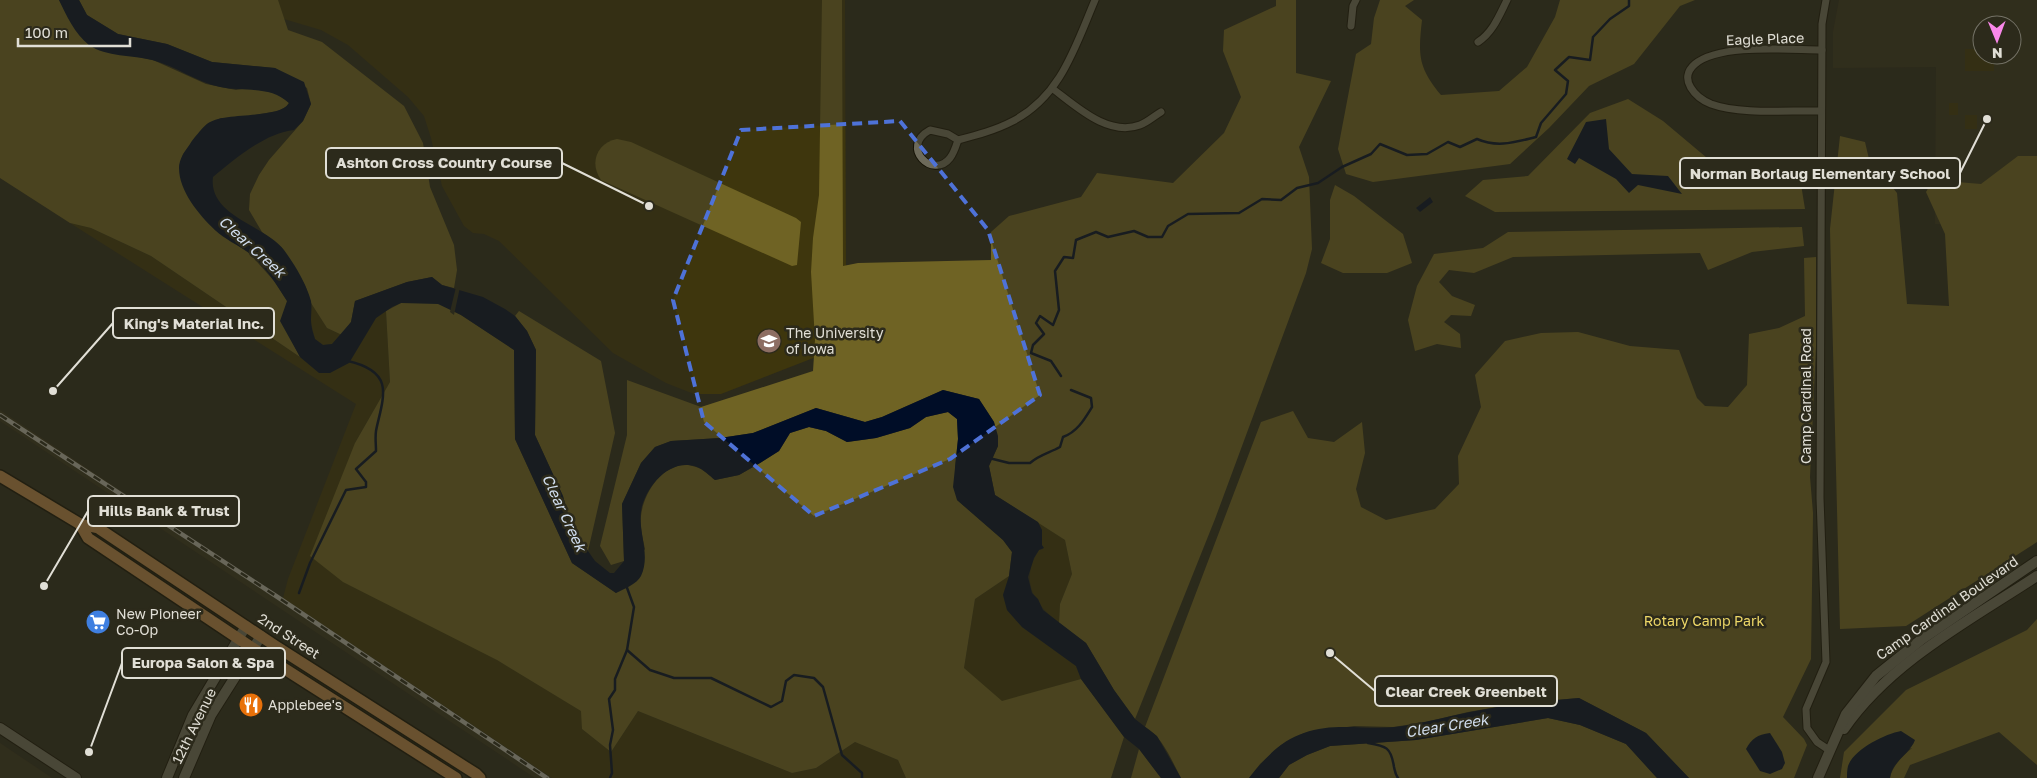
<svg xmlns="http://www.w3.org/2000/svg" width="2037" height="778" font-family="'Golos Text',sans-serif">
<rect width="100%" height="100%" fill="#2c2a1b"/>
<g fill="#37331d" fill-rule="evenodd">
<path d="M1839 0H2037V224H1935L1936 67 1833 68V32ZM1982 25H2012V55H1982Z"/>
<polygon points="0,410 293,606 552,778 535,778 302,623 0,421"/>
<polygon points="0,743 52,778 0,778"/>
</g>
<g fill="#3e360d">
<polygon points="267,0 845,0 846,278 839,348 721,394 694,394 666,383 613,353 499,241 484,234 473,233 464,226 442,186 431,138 424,116 408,97 348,45 321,30 284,19"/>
<polygon points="1965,49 1982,49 1982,55 1994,55 1994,71 1965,71"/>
<rect x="1949" y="103" width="9" height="12"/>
<rect x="1965" y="115" width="12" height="14"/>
<polygon points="70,223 91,228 151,256 300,357 311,366 349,363 376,318 386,311 390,382 355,443 497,660 582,711 582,729 611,752 638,711 792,773 816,768 855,742 898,760 906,778 552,778 283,598 288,579 356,404"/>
<polygon points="311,303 327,328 342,335 332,344 323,345 315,339 311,323"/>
<path d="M1038 522 1065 540 1072 574 1060 604 1059 623C1034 603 1019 581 1039 550L1043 549C1039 541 1042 531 1038 522Z"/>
<polygon points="1009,576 1003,595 1007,610 1022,627 1076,666 1081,679 1002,702 964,668 975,599"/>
</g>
<g fill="#6f6324">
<polygon points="0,0 59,0 76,30 89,45 102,50 153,60 206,84 236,90 248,88 276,93 289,103 286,107 278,111 237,118 221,118 207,124 183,154 179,167 192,202 215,230 249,253 275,282 287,301 292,341 300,357 151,256 91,228 70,223 0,178"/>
<polygon points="79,0 278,0 288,30 322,42 404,106 423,143 430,187 454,245 457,270 454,288 442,285 432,277 407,282 355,301 351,322 342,335 327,328 311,303 305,285 282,248 262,232 249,210 250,194 259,175 269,160 303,121 311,104 307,88 275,68 212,62 167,44 118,34 87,15"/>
<polygon points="822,0 842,0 843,266 858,263 991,260 991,232 1009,216 1081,197 1097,173 1173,183 1224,133 1241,97 1223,51 1224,30 1276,6 1276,0 1296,0 1296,73 1331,81 1299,147 1309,177 1312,249 1306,273 1215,519 1135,719 1114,690 1086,643 1059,623 1060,604 1072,574 1065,540 995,495 989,466 998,446 994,422 979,399 943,390 882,417 865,422 816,408 753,433 720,438 671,441 655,447 641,463 622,504 624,561 611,565 600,546 627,435 627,380 701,407 813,371 815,340 811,272 813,238 819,195"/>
<path d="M1380 0H1414L1405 6 1422 20C1418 55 1418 67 1441 95L1499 91 1527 67 1555 17 1560 0H1695L1680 6 1634 64 1589 86 1549 128 1510 164 1373 182 1346 174 1338 149 1356 54 1371 44 1374 18Z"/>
<polygon points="1628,99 1663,121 1713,163 1751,161 1799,172 1805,209 1495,212 1465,196 1483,180 1528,176 1590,113"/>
<polygon points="1840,136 1865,142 1869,159 1897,193 1907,304 1949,306 1945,234 1926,192 1933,180 1981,184 2018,156 2037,156 2037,542 1906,626 1840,629 1830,229"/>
<path d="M617 139 631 142 796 218 801 222 797 265 792 266 601 180C589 163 597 143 617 139Z"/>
<polygon points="1335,185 1354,196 1403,234 1412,263 1387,273 1343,273 1321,263 1330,239 1330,200"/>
<polygon points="1802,227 1804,246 1752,252 1708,270 1700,253 1513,257 1474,273 1449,270 1439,282 1452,296 1475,305 1471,316 1451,315 1444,322 1460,334 1461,348 1437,344 1415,351 1408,320 1417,286 1434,254 1483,248 1508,232"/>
<path d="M1816 257V346L1810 477 1813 513 1811 659 1783 717 1804 739 1807 745 1794 778H1689L1646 733 1579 698 1519 703 1468 712 1426 722 1393 727 1354 726 1304 733 1281 745 1260 764 1249 778H1181C1172 761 1162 736 1145 727L1261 422 1293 411 1308 438 1334 442 1362 422 1365 453 1356 489 1361 507 1386 520 1435 509 1459 484 1458 456 1481 407 1475 375 1505 341 1541 333 1578 332 1630 346 1679 350 1697 398 1705 406 1728 407 1747 385 1749 334 1779 328 1805 316 1804 258Z"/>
<path d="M401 303H438L461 315 514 350 515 439 572 563 616 593 645 549C642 536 639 522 642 510 647 486 669 457 696 467 703 469 710 476 715 480L739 475 760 463 779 451 790 433 809 427 826 431 847 442 876 438 910 428 926 417 948 412 957 419 958 439 955 467 957 500 1003 540 1012 552 1009 576 975 599 964 668 1002 701 1081 679 1124 737 1111 778H906L898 760 855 742 816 768 792 773 638 711 611 752 582 729 581 711 497 660 343 582 310 556 355 443 390 382 386 311Z"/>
<polygon points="519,311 601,361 615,433 588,551 569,519 563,496 535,435 536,350 527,331 515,316"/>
<path d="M2037 619V765L1999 732 1910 765 1904 778H1890C1892 766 1903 756 1912 748L1849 765 1847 778H1840L1844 752 1906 690 2027 630Z"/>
<polygon points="1548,718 1580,725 1626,744 1657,778 1279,778 1289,765 1307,755 1330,746 1416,740"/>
<polygon points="1139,749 1161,778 1131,778"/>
</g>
<g fill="#000d27">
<path d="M59 0H79L87 15 118 34 167 44 212 62 275 68 304 82 311 104 303 121 294 130C265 133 235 159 213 177 208 216 265 225 284 250 295 265 306 283 311 301 312 307 311 314 311 320 311 327 313 333 315 339L323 345 332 344 351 322 355 301 407 282 432 277 442 285 483 297 505 309 515 316 527 331 536 350 535 435 563 496 569 519 588 551 595 561 610 573H614L624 561 622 504 641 463 655 447 671 441 720 438 753 433 816 408 865 422 882 417 943 390 979 399 994 422 998 436V446L989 466 995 495 1038 522 1042 530V545L1044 548 1039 550 1034 558 1028 577 1032 593 1038 599 1043 610 1086 643 1114 690 1135 719 1157 736 1181 778H1161L1139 749 1124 737 1081 679 1076 666 1022 627 1007 610 1003 595 1009 576 1012 552 1003 540 957 500 953 487 958 439 957 419 948 412 926 417 910 428 876 438 847 442 826 431 809 427 790 433 779 451 760 463 739 475 715 480C710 476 703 469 697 467 670 457 645 487 641 511 638 534 651 554 641 576 637 584 624 589 616 593L572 563 515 439 514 350 461 315 438 304 401 303 392 307 376 318 349 363 330 373H319L300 357 280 321 287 301C276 284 265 266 249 253 238 245 224 239 215 230 199 215 179 191 179 168 179 159 185 151 190 144 193 139 202 128 207 124 222 111 279 120 289 103 270 85 243 92 220 87 196 82 176 66 152 60 133 55 106 57 89 45 75 34 66 15 59 0Z"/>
<polygon points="1606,119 1609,149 1632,174 1668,176 1682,194 1638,185 1629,193 1616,179 1579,158 1575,164 1567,159 1586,122"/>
<polygon points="1430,197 1433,202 1420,212 1416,208"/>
<path d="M1579 698 1646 733 1689 778H1657L1626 744 1580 725 1548 718 1416 740 1330 746 1307 755 1289 765 1279 778H1249C1263 760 1281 740 1304 733 1333 722 1365 730 1395 727 1420 724 1445 717 1470 712 1506 705 1542 701 1579 698Z"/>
<path d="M1901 731 1915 740C1910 754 1892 761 1890 778H1847C1847 774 1847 770 1848 766 1854 749 1885 734 1901 731Z"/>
<path d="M1770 733 1782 752 1785 763 1782 769 1770 774 1760 771 1746 749C1752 738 1757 735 1770 733Z"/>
</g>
<polygon fill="#2c2a1b" points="456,287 460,287 454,315 450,312"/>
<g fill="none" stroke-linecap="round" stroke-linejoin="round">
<g stroke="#000d27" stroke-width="2.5">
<path d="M1061 376 1051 361 1031 353 1033 345 1044 334 1036 323 1040 316 1053 325 1059 310 1055 271 1064 257 1073 258 1076 240 1096 232 1108 237 1134 231 1148 237H1162L1168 226 1188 214 1239 213 1262 199 1281 200 1297 188 1318 183 1342 167 1371 154 1380 144 1407 155 1427 154 1448 142 1460 147 1477 139C1498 148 1515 142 1536 137L1541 123 1566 94 1568 81 1555 70 1569 57 1590 60 1593 37 1610 19 1629 6V0"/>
<path d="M989 458 1009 463H1030C1039 455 1049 453 1060 447L1063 437C1077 432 1084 420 1092 407L1091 398 1071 390"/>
<polyline points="626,585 634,607 627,650 650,670 674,678 711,678 771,707 782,701 786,681 794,675 814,678 823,687 842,755 862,773 862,778"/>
<path d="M299 593 310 563 346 490 366 487V482L356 469 376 451C376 444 375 438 376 431 378 419 386 397 382 384 378 370 361 364 348 361"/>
<path d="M1368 743C1386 746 1391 747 1394 767 1395 771 1395 774 1398 778"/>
<polyline points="610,778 612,773 610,745 613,730 609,699 615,690 615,679 627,650"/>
</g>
<defs>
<g id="street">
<polyline points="1826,0 1822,24 1820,498 1826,662 1806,709 1807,728 1817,742 1829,750"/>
<polyline points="1351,26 1353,6 1356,0"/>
<path d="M1478 42C1493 32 1499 16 1507 0"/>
<path d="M1053 89C1076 106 1108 137 1140 125 1148 122 1154 116 1161 112"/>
<path d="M1821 111C1790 110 1741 115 1711 104 1696 98 1677 79 1695 64 1720 43 1790 50 1822 50"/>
<path d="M930 130 948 134 958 140C956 146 954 153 950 158 933 180 899 147 930 130Z"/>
<path d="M958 140C977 135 996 130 1013 121 1061 96 1075 47 1095 0"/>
</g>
<g id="secondary">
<polyline points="0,728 76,778"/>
<path d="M1844 729C1890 662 1970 620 2037 576"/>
<polyline points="167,778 193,715 246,626"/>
<polyline points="184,778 211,715 261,636"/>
<polyline points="1818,778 1846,714 1876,676 1922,639 2037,561"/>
</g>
<g id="primary">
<polyline points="0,476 80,524 98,528 274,645 476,774 480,778"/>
<polyline points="80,524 88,538 266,657 456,778"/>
</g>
</defs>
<use href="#street" stroke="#151205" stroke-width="9"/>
<use href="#secondary" stroke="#151205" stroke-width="12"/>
<use href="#primary" stroke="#151205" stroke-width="14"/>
<use href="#street" stroke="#6d6a5a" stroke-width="7"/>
<use href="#secondary" stroke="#6d6a5a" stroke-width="10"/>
<use href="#primary" stroke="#b38047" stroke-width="11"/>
<defs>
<polyline id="rail" points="0,415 276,596 547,778"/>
</defs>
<use href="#rail" stroke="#b1afa4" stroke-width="4.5"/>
<use href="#rail" stroke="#2c2a1b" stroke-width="2.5" stroke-dasharray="8" stroke-linecap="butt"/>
</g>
<path d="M0 0H2037V778H0ZM900 121 988 230 1040 395 950 459 814 516 704 422 673 300 741 130Z" fill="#2c2a1b" fill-opacity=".55" fill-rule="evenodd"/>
<path fill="none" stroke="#4e72d8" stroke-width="4" stroke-dasharray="10 6" stroke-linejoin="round" d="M900 121 988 230 1040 395 950 459 814 516 704 422 673 300 741 130Z"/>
<defs>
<symbol id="university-disc" viewBox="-11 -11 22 22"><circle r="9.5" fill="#8d6e63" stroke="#2c2a1b"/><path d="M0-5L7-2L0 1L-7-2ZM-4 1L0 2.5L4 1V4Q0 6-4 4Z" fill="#fff"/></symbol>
<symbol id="supermarket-disc" viewBox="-11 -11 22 22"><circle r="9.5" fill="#3f7fe0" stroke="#2c2a1b"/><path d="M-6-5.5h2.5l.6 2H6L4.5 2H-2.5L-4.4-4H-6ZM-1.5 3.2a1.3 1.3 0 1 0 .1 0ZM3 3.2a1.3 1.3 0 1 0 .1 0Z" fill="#fff"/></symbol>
<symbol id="restaurant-disc" viewBox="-11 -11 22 22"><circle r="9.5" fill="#e8710a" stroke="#2c2a1b"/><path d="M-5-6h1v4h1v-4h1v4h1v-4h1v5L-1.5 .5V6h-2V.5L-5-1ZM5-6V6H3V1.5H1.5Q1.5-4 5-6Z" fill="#fff"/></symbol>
</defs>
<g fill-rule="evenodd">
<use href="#university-disc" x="755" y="327" width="28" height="28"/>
<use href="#supermarket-disc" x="84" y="608" width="28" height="28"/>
<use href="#restaurant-disc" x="237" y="691" width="28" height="28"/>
</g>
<g text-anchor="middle" stroke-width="5" stroke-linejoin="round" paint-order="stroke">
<g font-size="14" fill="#e1dfd6" stroke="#2c2a1b">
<text transform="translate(1765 39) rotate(-2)" y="5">Eagle Place</text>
<text transform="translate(1806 396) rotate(-90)" y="5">Camp Cardinal Road</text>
<text transform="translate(1947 608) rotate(-35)" y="5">Camp Cardinal Boulevard</text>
<text transform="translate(289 636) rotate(33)" y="5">2nd Street</text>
<text transform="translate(194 726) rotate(-64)" y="5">12th Avenue</text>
</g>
<g font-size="14" fill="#e1dfd6" stroke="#2c2a1b" text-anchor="start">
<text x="786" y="338">The University<tspan x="786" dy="16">of Iowa</tspan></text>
<text x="116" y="619">New Pioneer<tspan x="116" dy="16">Co-Op</tspan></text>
<text x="268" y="710">Applebee's</text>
</g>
<g font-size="14" fill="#edd767" stroke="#2c2a1b">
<text x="1704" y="626">Rotary Camp Park</text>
</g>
<g font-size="15" font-style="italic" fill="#d0ddee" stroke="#2c2a1b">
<text transform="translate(252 247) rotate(42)" y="5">Clear Creek</text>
<text transform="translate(564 513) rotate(65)" y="5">Clear Creek</text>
<text transform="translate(1447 726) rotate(-9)" y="5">Clear Creek</text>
</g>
</g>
<path fill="none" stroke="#e1dfd6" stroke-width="2" d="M649 206L562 163M1987 119L1960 173M53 391L113 323M44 586L88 511M89 752L122 663M1330 653L1375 691"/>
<g fill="#e1dfd6" stroke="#2c2a1b" stroke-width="2">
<circle cx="649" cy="206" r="5"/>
<circle cx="1987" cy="119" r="5"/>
<circle cx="53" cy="391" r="5"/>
<circle cx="44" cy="586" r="5"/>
<circle cx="89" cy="752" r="5"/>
<circle cx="1330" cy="653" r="5"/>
</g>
<g fill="#2c2a1b" stroke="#e1dfd6" stroke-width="2">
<rect x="326" y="148" width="236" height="30" rx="5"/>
<rect x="1680" y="158" width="280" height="30" rx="5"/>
<rect x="113" y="308" width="161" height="30" rx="5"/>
<rect x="88" y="496" width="151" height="30" rx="5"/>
<rect x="122" y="648" width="163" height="30" rx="5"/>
<rect x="1375" y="676" width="182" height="30" rx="5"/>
</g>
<g font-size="15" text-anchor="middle" font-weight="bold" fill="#e1dfd6">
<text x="444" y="168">Ashton Cross Country Course</text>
<text x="1820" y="179">Norman Borlaug Elementary School</text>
<text x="194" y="329">King's Material Inc.</text>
<text x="164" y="516">Hills Bank &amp; Trust</text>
<text x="203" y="668">Europa Salon &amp; Spa</text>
<text x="1466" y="697">Clear Creek Greenbelt</text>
</g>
<g transform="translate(1997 40) rotate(179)"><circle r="24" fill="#2c2a1b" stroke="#747266"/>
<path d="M0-4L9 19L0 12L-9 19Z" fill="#f987e9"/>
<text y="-8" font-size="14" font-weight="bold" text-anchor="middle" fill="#e1dfd6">N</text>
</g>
<path d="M18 38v8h112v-8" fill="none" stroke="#e1dfd6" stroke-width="2.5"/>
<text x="25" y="38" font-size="15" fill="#e1dfd6" stroke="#2c2a1b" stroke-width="4" paint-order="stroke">100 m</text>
</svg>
